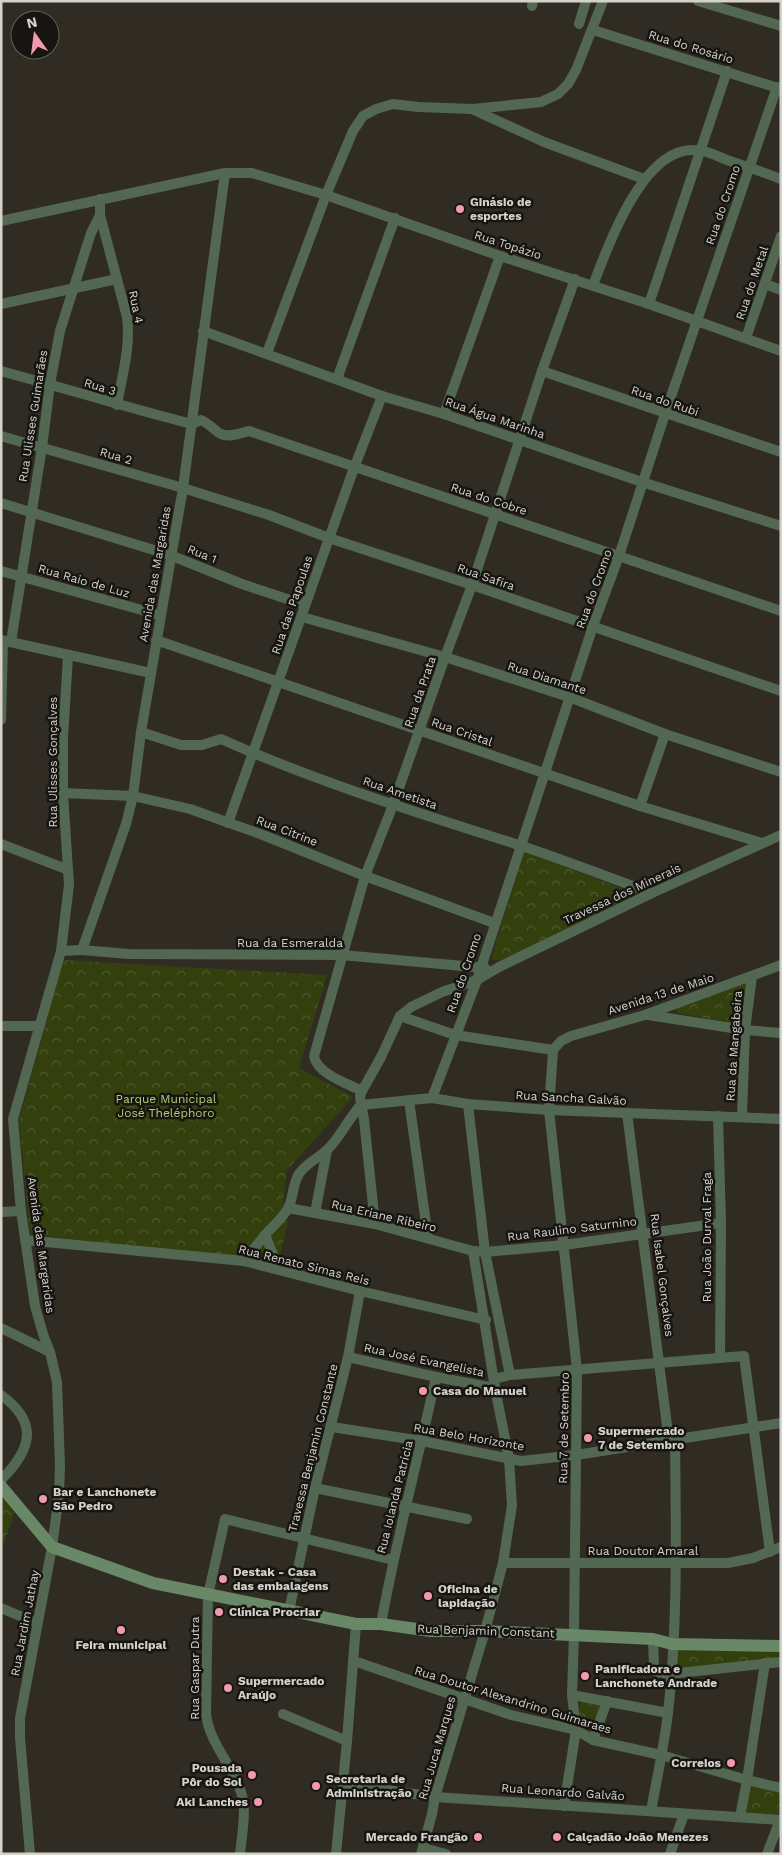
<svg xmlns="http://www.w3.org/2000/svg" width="782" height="1855" font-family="'Work Sans',sans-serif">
<defs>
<pattern id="park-crowns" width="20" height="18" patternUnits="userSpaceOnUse" patternTransform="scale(1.25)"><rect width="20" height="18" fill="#333f0d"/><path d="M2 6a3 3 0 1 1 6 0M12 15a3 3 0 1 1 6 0" fill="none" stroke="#505a2f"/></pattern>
</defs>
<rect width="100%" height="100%" fill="#312c23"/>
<g fill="url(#park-crowns)">
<polygon points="524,851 638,895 503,961 491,959"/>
<polygon points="63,960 327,975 299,1068 353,1097 287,1170 281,1218 288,1222 278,1263 30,1234 19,1121"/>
<polygon points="747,982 742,1025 677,1013 676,1007"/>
<polygon points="1,1490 16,1510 1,1551"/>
<polygon points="676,1648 781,1649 781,1658 675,1670"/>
<polygon points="583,1701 600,1706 591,1733 581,1731 578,1718 580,1704"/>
<polygon points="749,1785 781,1790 781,1814 745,1815"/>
</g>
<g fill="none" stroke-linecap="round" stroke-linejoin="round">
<g stroke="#536852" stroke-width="10">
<polyline points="698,1 781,26"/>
<polyline points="532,6 533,1"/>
<polyline points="579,24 586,1"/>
<polyline points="593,30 781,89"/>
<polyline points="474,110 544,142 644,179"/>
<path d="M100 215 127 317C131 346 122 376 117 405"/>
<polyline points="1,221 225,173 252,173 326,195 497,255 649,304 781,351"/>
<polyline points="765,284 781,290"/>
<path d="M593 285C609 245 645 138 702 151 710 152 719 157 727 160 745 166 763 172 781 179"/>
<polyline points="1,304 117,279"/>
<polyline points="649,304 727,71"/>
<polyline points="203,331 382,396 444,414 642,482 781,526"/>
<polyline points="746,338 781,236"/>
<polyline points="267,353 326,195 353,131 363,116 376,109 393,104 418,107 473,109 541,102 558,94 568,84 576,70 603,1"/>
<path d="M1 371C65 388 128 408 192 424L201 420C210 424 215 431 221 434 229 438 241 433 249 431L781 611"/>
<polyline points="542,371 781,452"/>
<polyline points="337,379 395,218"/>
<polyline points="444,414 500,256"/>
<polyline points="1,436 183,488 269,515 329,538 472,585 781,691"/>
<polyline points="1,503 170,555 242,584 305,605"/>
<polyline points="1,571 160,615"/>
<polyline points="302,617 445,657 569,697 665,734 781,772"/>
<polyline points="1,640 151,673"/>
<polyline points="156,640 640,806 762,843"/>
<polyline points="11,642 42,447 50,384 60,331 91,233 100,215 100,199"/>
<polyline points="1,720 3,641"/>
<path d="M141 732 181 745H202L221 739C317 782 419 813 519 845 564 860 608 877 652 893"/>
<polyline points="63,793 133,796 190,809 263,835 365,876 494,923"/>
<polyline points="640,806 665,734"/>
<polyline points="228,823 354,468 382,396"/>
<polyline points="1,844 66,869"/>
<polyline points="82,950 129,954 342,955 485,968"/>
<polyline points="61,951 82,950 126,824 133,796 141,732 183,488 225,173"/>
<polyline points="648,1015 745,1030 781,1033"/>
<polyline points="400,1016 455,1035 553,1050"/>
<polyline points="1,1026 39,1026"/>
<polyline points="553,1050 549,1110 577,1370 574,1634 572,1695 576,1730 564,1806"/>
<polyline points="553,1050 561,1041 571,1036 645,1015 781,965"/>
<path d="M362 1091C347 1083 317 1074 314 1056L365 876 393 805 445 657 472 585 542 371 575 279"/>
<polyline points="432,1098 477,980 593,626 619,556 665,414 777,87"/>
<polyline points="409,1100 428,1238"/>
<polyline points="468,1104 485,1252 510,1375"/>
<polyline points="627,1113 669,1441"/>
<polyline points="718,1116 721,1223 720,1358"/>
<polyline points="742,1117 745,1030 752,976"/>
<polyline points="288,1208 375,1224 473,1251 485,1252 564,1245 721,1223"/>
<polyline points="1,1212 21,1211"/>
<polyline points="315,1213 327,1150"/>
<polyline points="375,1224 364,1119 361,1105 432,1098 468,1104 549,1110 781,1119"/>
<polyline points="25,1240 244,1261 360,1291 486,1320"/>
<polyline points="244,1261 265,1235"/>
<path d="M279 1269 265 1235C272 1227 284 1217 288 1208 294 1197 292 1185 299 1174 306 1163 319 1158 328 1149 341 1136 348 1119 361 1105L360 1096 362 1091 381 1057 400 1016 411 1007 442 992 477 980 499 967 652 893 781 835"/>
<polyline points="1,1328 50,1352"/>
<polyline points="348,1357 436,1377 495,1388"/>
<polyline points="494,1379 510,1375 744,1356 770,1552"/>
<path d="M1 1395C40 1423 31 1450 1 1480"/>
<polyline points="332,1427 422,1441 521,1461 576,1455 781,1423"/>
<polyline points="315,1488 467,1519"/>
<polyline points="503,1563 728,1563 753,1558 781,1547"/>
<polyline points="1,1608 37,1623"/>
<polyline points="289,1611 315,1488 348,1357 360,1291"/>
<path d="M381 1624C396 1541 418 1459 436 1377"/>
<polyline points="653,1639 654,1667 656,1672 670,1674 781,1662"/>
<polyline points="354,1661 511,1715 576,1730 593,1740 661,1755 747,1780 781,1788"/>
<polyline points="572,1695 668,1713"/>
<polyline points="283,1714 347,1741"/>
<polyline points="593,1740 607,1701"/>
<polyline points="344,1784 435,1797 781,1820"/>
<path d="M651 1811C657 1778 664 1746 668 1713 678 1623 676 1531 675 1440"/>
<polyline points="740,1817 747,1780 765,1663"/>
<polyline points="423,1848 446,1854"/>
<polyline points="30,1854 20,1738 20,1718 52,1547 59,1495 60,1466 57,1382 50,1352 43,1334 35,1306 21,1211 13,1119 61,951 69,885 63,793 63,738 68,656"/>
<path d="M240 1854C242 1834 247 1810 241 1792 232 1765 209 1742 206 1714L208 1595 225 1519 393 1560"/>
<polyline points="336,1854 347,1741 356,1624"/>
<polyline points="421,1854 432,1814 435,1797 485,1631 503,1563 512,1505 509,1459 495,1388 473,1251"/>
<polyline points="670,1854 684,1814"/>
<polyline points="767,1854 780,1820"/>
</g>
<polyline stroke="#688867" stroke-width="12" points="1,1486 52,1547 153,1583 356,1624 381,1624 431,1631 485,1631 653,1639 672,1644 781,1646"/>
</g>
<g fill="#f29aad" stroke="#171511" stroke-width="2">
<circle cx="460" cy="209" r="5"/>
<circle cx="423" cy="1391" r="5"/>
<circle cx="588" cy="1438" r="5"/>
<circle cx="43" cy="1499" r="5"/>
<circle cx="223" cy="1579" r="5"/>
<circle cx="428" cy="1596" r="5"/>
<circle cx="219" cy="1612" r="5"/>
<circle cx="121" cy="1630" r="5"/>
<circle cx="585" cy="1676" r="5"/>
<circle cx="228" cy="1688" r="5"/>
<circle cx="731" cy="1763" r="5"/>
<circle cx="252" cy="1775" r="5"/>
<circle cx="316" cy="1786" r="5"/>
<circle cx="258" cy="1802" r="5"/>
<circle cx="478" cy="1837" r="5"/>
<circle cx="557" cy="1837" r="5"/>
</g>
<g text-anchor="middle" stroke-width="5" stroke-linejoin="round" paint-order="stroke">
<g font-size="12" fill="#d5d2cc" stroke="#171511">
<text transform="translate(691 47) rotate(17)" y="4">Rua do Rosário</text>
<text transform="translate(723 205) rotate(-71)" y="4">Rua do Cromo</text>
<text transform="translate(508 245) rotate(18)" y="4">Rua Topázio</text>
<text transform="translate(752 283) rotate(-71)" y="4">Rua do Metal</text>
<text transform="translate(136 307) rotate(78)" y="4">Rua 4</text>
<text transform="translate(100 387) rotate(17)" y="4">Rua 3</text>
<text transform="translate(665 401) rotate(19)" y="4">Rua do Rubi</text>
<text transform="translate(33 416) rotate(-81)" y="4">Rua Ulisses Guimarães</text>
<text transform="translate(495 418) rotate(19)" y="4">Rua Água Marinha</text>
<text transform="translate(116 456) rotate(16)" y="4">Rua 2</text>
<text transform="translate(489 499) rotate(18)" y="4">Rua do Cobre</text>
<text transform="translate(202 554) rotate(22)" y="4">Rua 1</text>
<text transform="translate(155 574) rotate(-80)" y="4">Avenida das Margaridas</text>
<text transform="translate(486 577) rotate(19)" y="4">Rua Safira</text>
<text transform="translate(84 581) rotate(16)" y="4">Rua Raio de Luz</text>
<text transform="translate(594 589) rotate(-70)" y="4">Rua do Cromo</text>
<text transform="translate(292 605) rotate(-71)" y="4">Rua das Papoulas</text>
<text transform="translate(547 678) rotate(18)" y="4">Rua Diamante</text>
<text transform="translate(420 692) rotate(-71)" y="4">Rua da Prata</text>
<text transform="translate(462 732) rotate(19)" y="4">Rua Cristal</text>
<text transform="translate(53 762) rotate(-90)" y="4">Rua Ulisses Gonçalves</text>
<text transform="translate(400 793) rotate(19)" y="4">Rua Ametista</text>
<text transform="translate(287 831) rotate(21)" y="4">Rua Citrine</text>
<text transform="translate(622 894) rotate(-25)" y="4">Travessa dos Minerais</text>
<text x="290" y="947">Rua da Esmeralda</text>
<text transform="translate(464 973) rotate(-71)" y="4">Rua do Cromo</text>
<text transform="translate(661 994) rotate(-18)" y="4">Avenida 13 de Maio</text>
<text transform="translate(734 1046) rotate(-86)" y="4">Rua da Mangabeira</text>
<text transform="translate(571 1098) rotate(3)" y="4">Rua Sancha Galvão</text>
<text transform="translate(384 1216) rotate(13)" y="4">Rua Eriane Ribeiro</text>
<text transform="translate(572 1229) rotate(-7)" y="4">Rua Raulino Saturnino</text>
<text transform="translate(707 1237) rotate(-90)" y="4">Rua João Durval Fraga</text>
<text transform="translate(41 1245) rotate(82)" y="4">Avenida das Margaridas</text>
<text transform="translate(304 1265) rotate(14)" y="4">Rua Renato Simas Reis</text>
<text transform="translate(662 1275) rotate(83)" y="4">Rua Isabel Gonçalves</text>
<text transform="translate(424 1360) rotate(12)" y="4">Rua José Evangelista</text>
<text transform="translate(564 1428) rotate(-89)" y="4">Rua 7 de Setembro</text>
<text transform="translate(469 1437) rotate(10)" y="4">Rua Belo Horizonte</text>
<text transform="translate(313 1448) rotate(-76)" y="4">Travessa Benjamin Constante</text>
<text transform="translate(395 1497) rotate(-76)" y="4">Rua Iolanda Patrícia</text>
<text x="643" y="1555">Rua Doutor Amaral</text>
<text transform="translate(25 1623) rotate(-79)" y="4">Rua Jardim Jathay</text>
<text transform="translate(486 1631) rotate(2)" y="4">Rua Benjamin Constant</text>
<text transform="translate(195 1668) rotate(-90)" y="4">Rua Gaspar Dutra</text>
<text transform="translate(513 1700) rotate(17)" y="4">Rua Doutor Alexandrino Guimaraes</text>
<text transform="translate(437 1748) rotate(-74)" y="4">Rua Juca Marques</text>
<text transform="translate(563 1792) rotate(4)" y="4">Rua Leonardo Galvão</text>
</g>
<g font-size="12" font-weight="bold" fill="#d5d2cc" stroke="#171511" text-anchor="start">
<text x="470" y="206">Ginásio de<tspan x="470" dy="14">esportes</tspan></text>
<text x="433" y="1395">Casa do Manuel</text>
<text x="598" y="1435">Supermercado<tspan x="598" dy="14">7 de Setembro</tspan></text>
<text x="53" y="1496">Bar e Lanchonete<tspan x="53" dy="14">São Pedro</tspan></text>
<text x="233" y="1576">Destak - Casa<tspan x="233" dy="14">das embalagens</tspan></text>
<text x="438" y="1593">Oficina de<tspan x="438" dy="14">lapidação</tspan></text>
<text x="229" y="1616">Clínica Procriar</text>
<text x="121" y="1649" text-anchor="middle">Feira municipal</text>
<text x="595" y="1673">Panificadora e<tspan x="595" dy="14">Lanchonete Andrade</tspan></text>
<text x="238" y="1685">Supermercado<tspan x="238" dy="14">Araújo</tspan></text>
<text x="721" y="1767" text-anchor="end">Correios</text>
<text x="242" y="1772" text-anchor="end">Pousada<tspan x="242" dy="14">Pôr do Sol</tspan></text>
<text x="326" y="1783">Secretaria de<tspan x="326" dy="14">Administração</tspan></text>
<text x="248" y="1806" text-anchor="end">Aki Lanches</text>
<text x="468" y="1841" text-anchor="end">Mercado Frangão</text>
<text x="567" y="1841">Calçadão João Menezes</text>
</g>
<g font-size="12" fill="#b4ce72" stroke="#171511">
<text x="166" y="1103">Parque Municipal<tspan x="166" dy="14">José Theléphoro</tspan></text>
</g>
</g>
<rect width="782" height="1855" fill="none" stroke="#d5d2cc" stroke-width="5"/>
<g transform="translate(35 35) rotate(346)"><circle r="24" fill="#171511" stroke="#63615c"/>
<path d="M0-4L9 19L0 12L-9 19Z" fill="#f29aad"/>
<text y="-8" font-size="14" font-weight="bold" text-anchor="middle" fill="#d5d2cc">N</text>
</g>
</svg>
